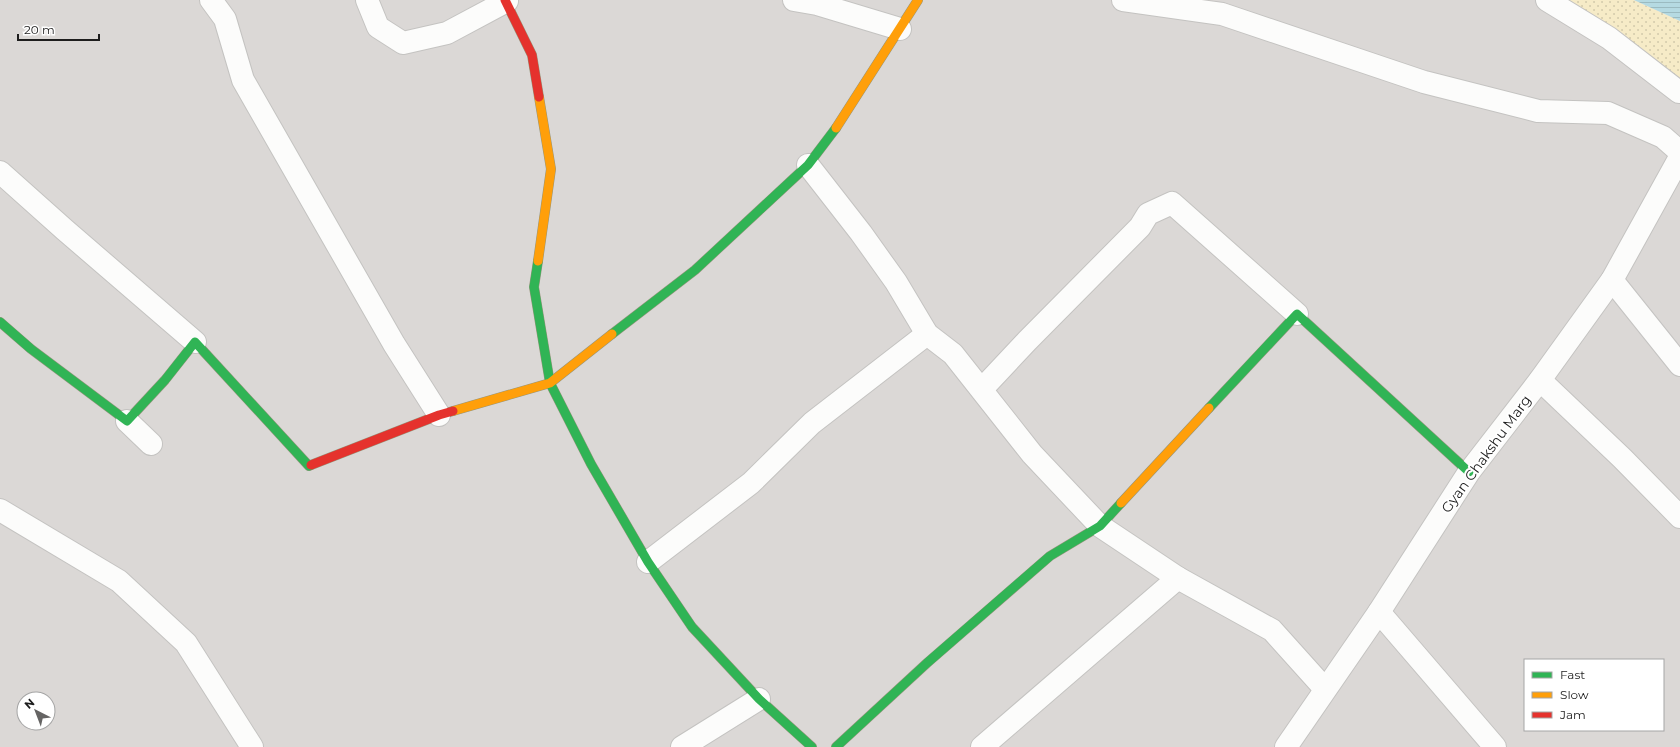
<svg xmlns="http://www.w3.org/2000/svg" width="1680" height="747" font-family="Montserrat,sans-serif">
<defs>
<pattern id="sand-dots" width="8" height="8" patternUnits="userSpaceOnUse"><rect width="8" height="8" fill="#f6ebc7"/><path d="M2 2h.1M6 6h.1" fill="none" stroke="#d2c9aa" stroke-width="1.8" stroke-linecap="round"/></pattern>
<pattern id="water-rules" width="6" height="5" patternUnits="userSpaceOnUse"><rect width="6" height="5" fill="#b5dae2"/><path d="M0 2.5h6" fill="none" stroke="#9bbbc1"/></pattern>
</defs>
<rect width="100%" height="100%" fill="#ece9e4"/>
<path fill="#dbd8d6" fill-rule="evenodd" d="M0 0H1547L1680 91V747H0ZM1525 660H1663V730H1525ZM24 699H48V723H24Z"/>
<polygon fill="url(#sand-dots)" points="1547,0 1634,0 1680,21 1680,91"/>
<polygon fill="url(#water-rules)" points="1634,0 1680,0 1680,21"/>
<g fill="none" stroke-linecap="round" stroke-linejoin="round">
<defs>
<g id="street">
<polyline points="211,0 225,19 243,80 394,344 439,415"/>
<polyline points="367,0 378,27 403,43 447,33 507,1"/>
<polyline points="794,0 817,4 900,29"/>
<polyline points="1123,0 1222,14 1424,82 1538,111 1608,113 1663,137 1680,152"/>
<polyline points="1547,0 1609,38 1679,92"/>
<polyline points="808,165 861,233 896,282 927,334 953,354 1032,454 1100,526 1178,578 1272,630 1325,689"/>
<polyline points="0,172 65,230 195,342"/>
<polyline points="1612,280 1680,365"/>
<polyline points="1540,380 1622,458 1680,517"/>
<polyline points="982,389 1027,341 1140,227 1148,214 1172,203 1297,314"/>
<polyline points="127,421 151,444"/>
<polyline points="0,510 119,581 186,643 252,747"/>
<polyline points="648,562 751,483 812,423 927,334"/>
<polyline points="1379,612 1495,747"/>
<polyline points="682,747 759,699"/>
<polyline points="982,747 1178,578"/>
<polyline points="1286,747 1379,612 1469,472 1540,380 1612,280 1680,157"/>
</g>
<g id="fast">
<polyline points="538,261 534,287 550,383 591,464 648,562 692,627 759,699 812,747"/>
<polyline points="0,322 31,349 127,421 165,380 195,342 309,466 311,465"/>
<polyline points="612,334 695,270 808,165 836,128"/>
<polyline points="1209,408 1297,314 1469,472"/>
<polyline points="836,747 927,663 1050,556 1100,526 1121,503"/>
</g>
<g id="slow">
<polyline points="836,128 918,0"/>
<polyline points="538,261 551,169 539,97"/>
<polyline points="453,411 550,383 612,334"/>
<polyline points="1121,503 1209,408"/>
</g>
<g id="jam">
<polyline points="505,0 532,55 539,97"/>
<polyline points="311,465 439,415 453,411"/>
</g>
</defs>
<use href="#street" stroke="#c4c3c1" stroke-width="24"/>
<use href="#fast" stroke="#95957c" stroke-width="10"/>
<use href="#slow" stroke="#95957c" stroke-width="10"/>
<use href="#jam" stroke="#95957c" stroke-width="10"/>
<use href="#street" stroke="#fcfcfb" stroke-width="22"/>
<use href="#fast" stroke="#30b455" stroke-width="9"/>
<use href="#slow" stroke="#ff9f0a" stroke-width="9"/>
<use href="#jam" stroke="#e5322d" stroke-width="9"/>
</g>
<g text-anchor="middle" stroke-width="4" stroke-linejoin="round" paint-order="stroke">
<g font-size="14" fill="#1d1d1d" stroke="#fff">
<text transform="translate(1486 454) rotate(-54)" y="5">Gyan Chakshu Marg</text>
</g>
</g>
<rect x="1524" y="659" width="140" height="72" fill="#ffffff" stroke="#a5a5a5"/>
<rect x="1532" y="672" width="20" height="6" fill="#30b455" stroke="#a5a5a5"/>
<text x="1560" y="679" font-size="12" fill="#1d1d1d">Fast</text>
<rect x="1532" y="692" width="20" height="6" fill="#ff9f0a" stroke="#a5a5a5"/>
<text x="1560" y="699" font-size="12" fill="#1d1d1d">Slow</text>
<rect x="1532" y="712" width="20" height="6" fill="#e5322d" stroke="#a5a5a5"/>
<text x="1560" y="719" font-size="12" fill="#1d1d1d">Jam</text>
<g transform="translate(36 711) rotate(318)"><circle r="19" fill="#ffffff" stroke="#a5a5a5"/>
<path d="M0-3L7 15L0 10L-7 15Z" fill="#656463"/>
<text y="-6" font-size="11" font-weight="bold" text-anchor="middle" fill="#1d1d1d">N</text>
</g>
<path d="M18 34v6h81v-6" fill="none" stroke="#1d1d1d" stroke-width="2"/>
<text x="24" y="34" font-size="12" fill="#1d1d1d" stroke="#ffffff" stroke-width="3" paint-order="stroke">20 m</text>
</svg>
